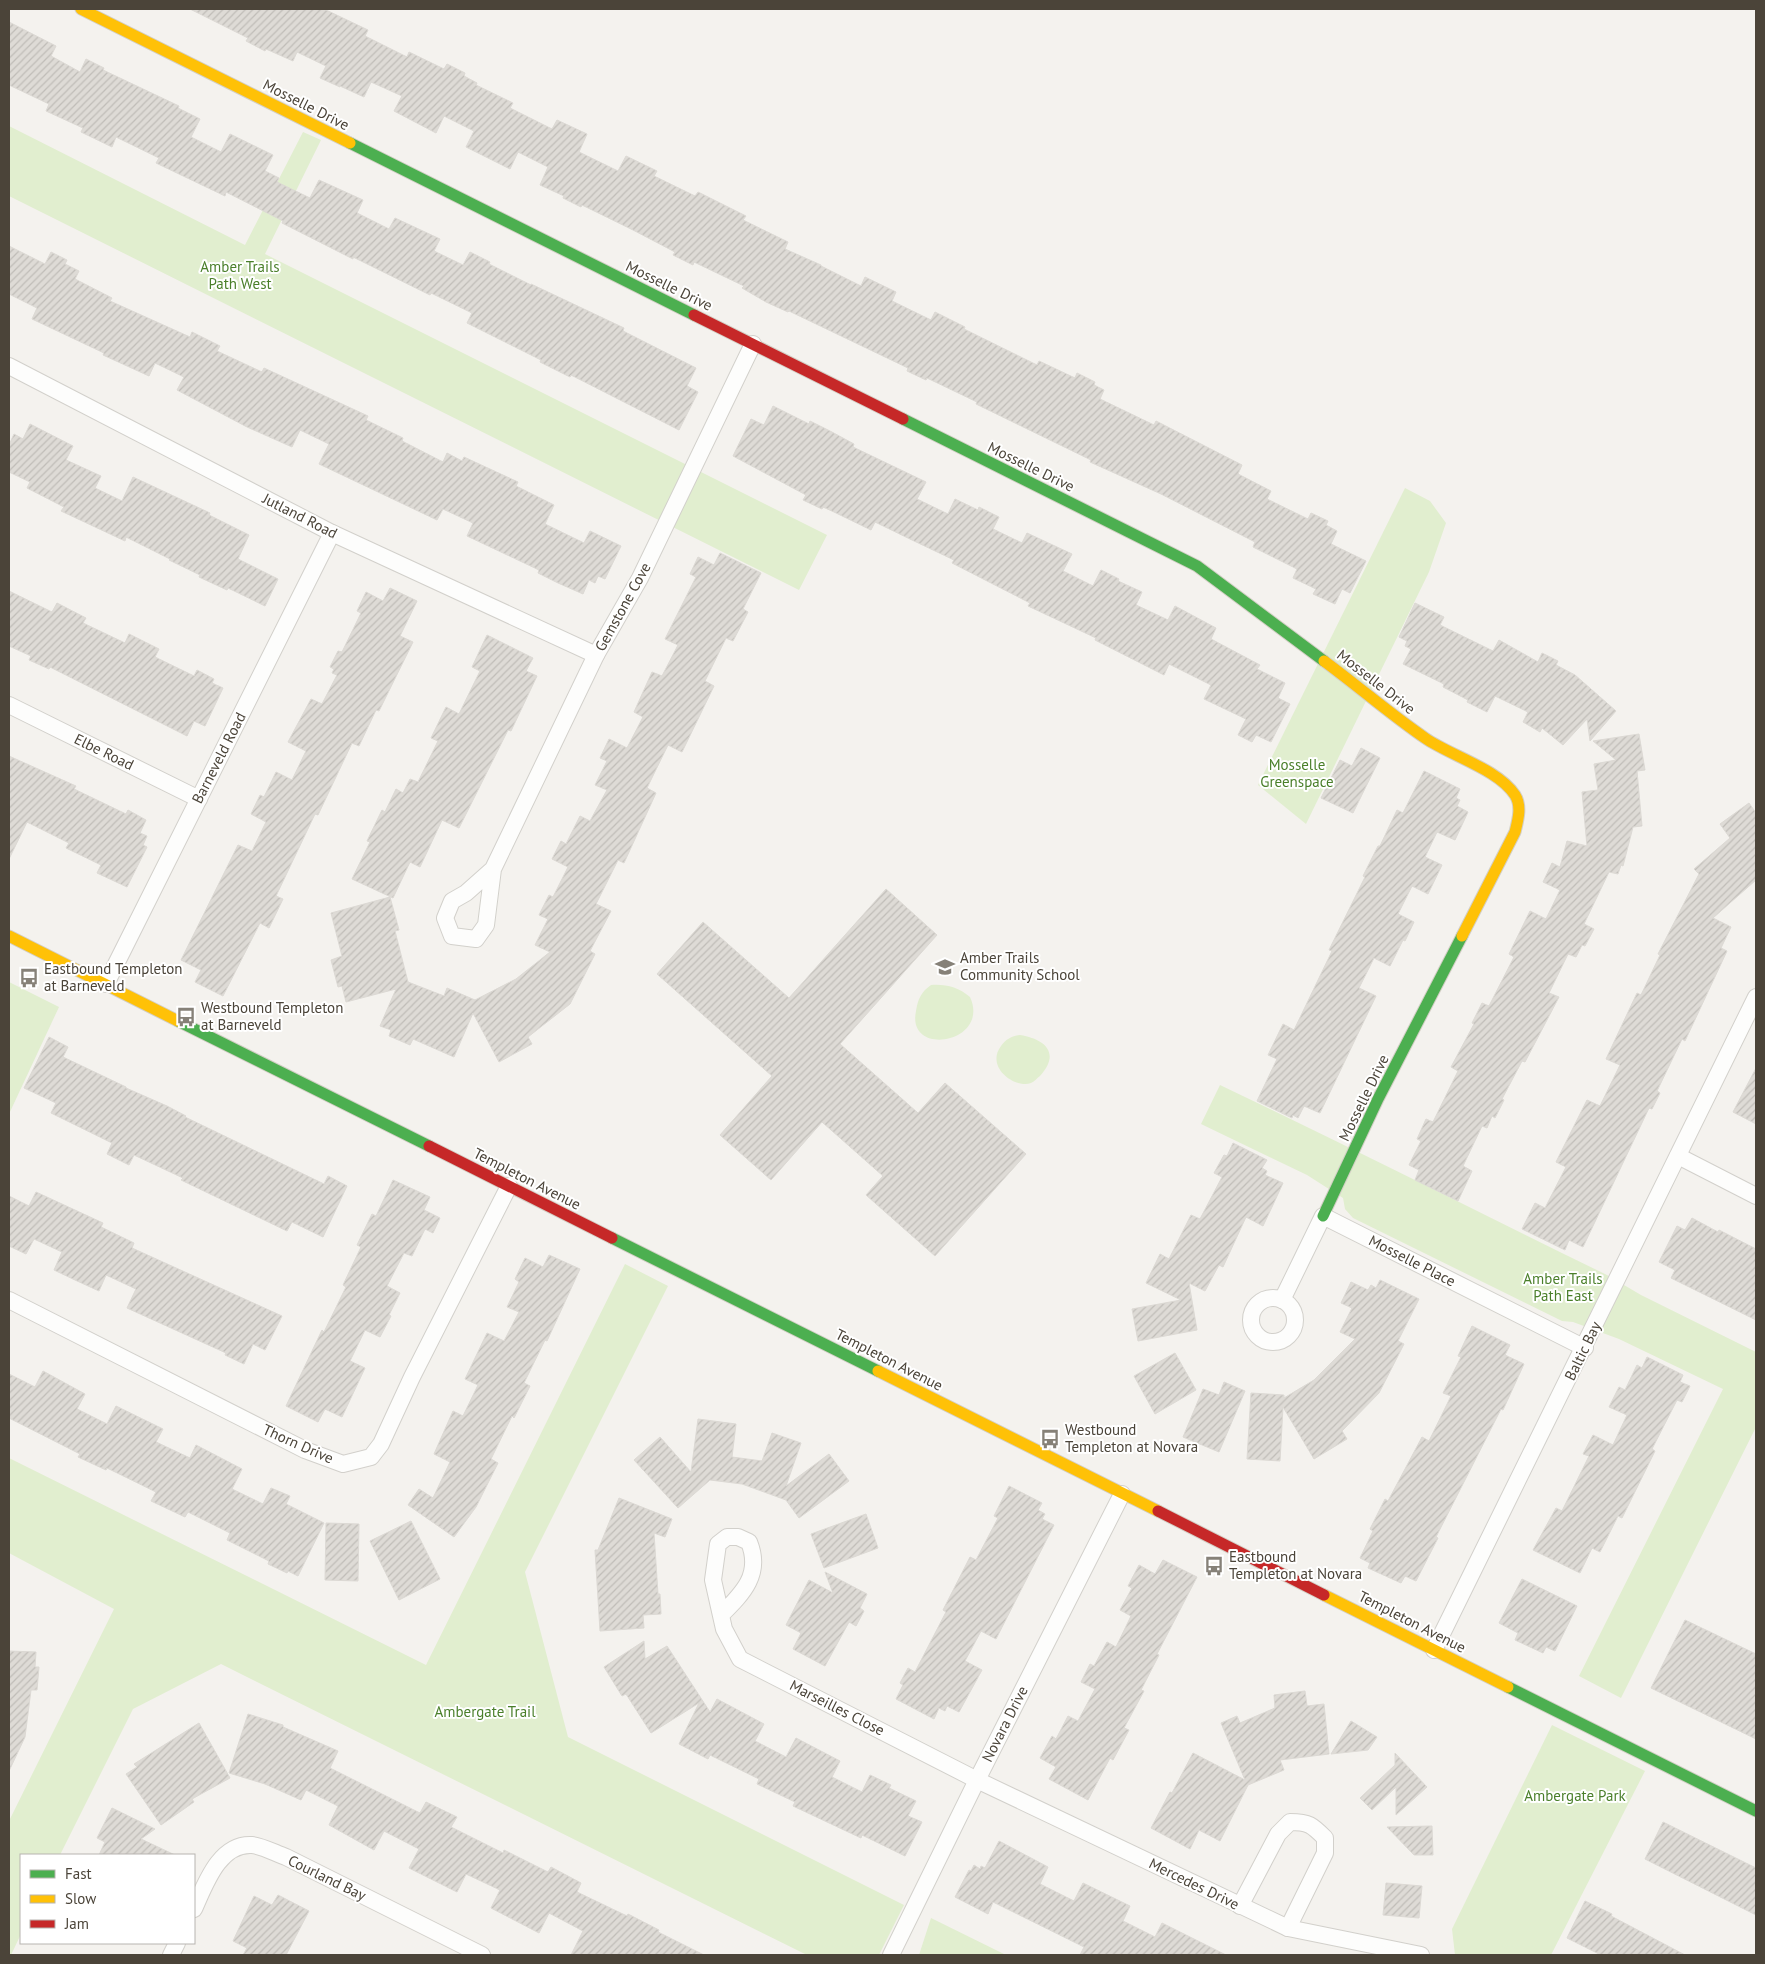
<svg xmlns="http://www.w3.org/2000/svg" width="1765" height="1964" font-family="'PT Sans',sans-serif">
<defs>
<pattern id="building-hatch" width="6" height="6" patternUnits="userSpaceOnUse" patternTransform="scale(1.25)"><rect width="6" height="6" fill="#dedbd6"/><path d="M-1 1l2-2M0 6l6-6M5 7l2-2" fill="none" stroke="#c0bdb8"/></pattern>
</defs>
<rect width="100%" height="100%" fill="#f4f2ee"/>
<g fill="#e1eecf">
<polygon points="9,126 245,245 303,132 321,140 265,254 827,535 799,590 9,196"/>
<polygon points="1405,488 1430,501 1446,523 1429,572 1306,824 1258,785"/>
<polygon points="9,982 59,1007 9,1114"/>
<path d="M931 985C946 984 958 987 970 997 991 1043 906 1058 916 1011 918 999 921 992 931 985Z"/>
<path d="M1020 1035C1045 1039 1061 1053 1040 1076 1037 1078 1034 1082 1031 1083 1015 1089 985 1067 1001 1046 1006 1039 1012 1036 1020 1035Z"/>
<path d="M1220 1085C1350 1147 1478 1212 1607 1275L1641 1295 1756 1352V1427L1621 1698 1579 1676 1723 1389 1619 1339 1573 1322 1562 1321 1353 1218 1345 1209 1343 1198 1307 1175 1201 1124Z"/>
<polygon points="625,1264 668,1286 525,1572 568,1737 904,1905 879,1955 807,1955 221,1664 133,1709 60,1855 21,1855 21,1934 11,1955 9,1955 9,1821 114,1609 9,1553 9,1458 426,1665"/>
<polygon points="1552,1725 1645,1771 1551,1955 1455,1955 1452,1929"/>
<polygon points="931,1918 1006,1955 919,1955"/>
</g>
<g fill="url(#building-hatch)" stroke="#dcd9d4">
<polygon points="190,9 324,9 368,30 365,36 407,57 409,52 444,69 447,64 465,73 464,76 477,83 476,85 513,103 510,108 552,129 557,120 587,134 579,152 618,171 626,156 657,171 654,176 695,196 698,192 746,216 743,220 788,242 785,249 821,265 821,266 861,286 865,277 896,292 892,301 931,320 935,312 965,327 964,329 1037,365 1039,361 1075,378 1077,373 1095,382 1094,385 1104,390 1100,399 1154,425 1156,421 1242,465 1238,474 1271,491 1267,499 1308,519 1311,513 1328,521 1326,525 1337,531 1331,544 1366,561 1350,593 1342,589 1335,604 1313,594 1316,589 1293,578 1297,569 1253,547 1255,542 1161,494 1090,462 1091,460 976,404 977,402 927,378 926,380 907,371 908,368 789,311 788,312 766,302 742,288 744,286 694,262 693,265 673,255 675,252 633,230 582,205 581,207 563,198 564,196 540,185 548,167 518,152 510,169 466,147 474,131 444,116 436,133 394,111 402,96 371,82 364,97 340,86 340,87 320,78 326,66 297,52 293,61 266,49 265,51 246,41 248,38"/>
<polygon points="9,22 56,46 51,56 80,72 86,59 104,68 103,70 179,106 178,108 200,119 191,137 221,152 230,134 273,155 265,171 279,178 277,182 310,198 319,180 363,200 357,213 389,229 395,218 440,239 434,251 463,265 470,252 490,262 489,264 531,285 531,284 624,328 623,331 696,368 687,386 698,392 679,430 571,375 570,377 540,362 541,360 467,323 472,313 431,293 430,295 353,257 353,259 282,223 283,221 226,192 225,196 156,163 159,158 116,137 112,147 81,132 83,128 46,111 49,104 9,85"/>
<polygon points="9,246 45,264 51,252 67,260 65,264 79,271 75,279 112,298 110,301 190,337 192,332 220,346 217,351 262,372 264,368 368,416 366,420 403,438 402,441 443,462 447,453 462,461 464,457 518,482 516,486 554,505 545,524 584,543 590,531 621,546 605,579 598,576 595,583 589,580 583,594 558,583 538,573 539,570 467,536 473,523 443,509 437,520 319,464 329,444 300,430 292,447 247,427 177,390 184,377 155,363 149,376 103,355 104,353 32,319 37,308 9,294"/>
<polygon points="773,406 809,424 810,421 830,431 854,444 853,447 926,482 917,499 948,514 955,499 978,510 979,507 999,517 993,529 1022,543 1027,533 1072,554 1063,571 1093,586 1101,570 1119,579 1118,581 1142,592 1136,605 1168,620 1175,606 1216,628 1211,639 1260,665 1257,669 1285,683 1278,698 1290,704 1271,742 1256,735 1252,742 1238,735 1246,719 1204,699 1211,685 1169,664 1164,675 1095,640 1096,638 1028,606 1030,603 952,563 954,560 912,540 875,522 871,530 834,512 823,507 822,509 803,500 806,495 733,456 751,419 764,425"/>
<polygon points="30,424 73,446 66,460 101,476 95,488 122,501 133,477 210,513 209,515 249,535 238,559 278,579 265,606 228,588 227,590 199,577 200,575 169,560 170,559 126,537 125,541 61,511 64,507 27,488 30,482 9,472 9,445 14,434 23,439"/>
<polygon points="720,553 761,573 743,609 748,612 733,641 726,638 705,681 714,686 682,752 668,745 647,788 656,793 624,863 618,860 596,904 611,911 590,951 595,954 570,1004 528,1037 532,1044 499,1062 473,1013 454,1057 413,1039 410,1045 389,1036 391,1030 380,1026 396,989 346,1002 342,986 338,987 331,960 342,956 331,913 390,897 399,930 395,931 408,982 444,996 447,988 475,1000 516,979 550,952 535,945 548,919 539,915 549,895 553,897 568,867 552,859 561,841 566,844 580,816 590,821 607,790 595,785 607,761 600,758 609,739 627,748 643,717 634,712 652,672 662,676 678,645 665,639 696,577 690,574 698,557 714,565"/>
<polygon points="390,588 417,601 400,636 413,642 379,711 376,710 359,746 352,743 318,815 315,814 276,896 283,899 269,928 260,923 223,996 195,982 201,970 181,960 238,845 252,851 266,822 251,814 260,795 264,797 276,772 292,780 306,751 288,742 311,699 322,704 337,675 332,673 334,669 330,667 338,651 342,652 361,613 357,611 366,592 383,601"/>
<polygon points="9,591 52,612 57,603 86,618 83,623 125,643 129,634 159,649 155,657 194,676 197,670 214,679 212,683 223,688 205,726 194,721 187,736 50,667 49,669 29,660 31,656 9,646"/>
<polygon points="1415,603 1444,617 1440,625 1493,651 1499,640 1538,662 1542,653 1558,661 1556,665 1575,675 1616,711 1590,741 1587,719 1563,745 1542,728 1540,732 1523,722 1528,712 1495,696 1487,712 1467,702 1468,700 1443,687 1444,684 1403,664 1411,649 1405,646 1407,641 1399,637"/>
<polygon points="487,635 533,658 526,671 537,676 511,731 508,730 459,828 442,820 420,867 410,862 393,898 352,879 370,842 367,841 382,810 385,812 396,789 403,793 410,779 418,782 438,741 431,738 446,707 459,714 480,671 472,667"/>
<polygon points="1639,734 1645,770 1637,771 1642,826 1633,827 1623,866 1621,865 1618,874 1609,872 1584,924 1594,929 1585,946 1582,945 1576,957 1568,954 1549,993 1559,997 1525,1062 1522,1061 1502,1099 1504,1100 1495,1118 1492,1116 1487,1128 1482,1126 1463,1166 1472,1171 1458,1201 1415,1180 1419,1170 1409,1165 1421,1141 1417,1139 1426,1119 1433,1122 1458,1071 1451,1067 1474,1024 1472,1023 1482,1003 1489,1006 1514,957 1509,954 1530,911 1546,919 1560,890 1543,882 1552,863 1560,867 1567,841 1587,846 1582,792 1598,790 1594,764 1616,760 1593,741"/>
<polygon points="1361,748 1380,758 1353,813 1321,798 1340,760 1352,766"/>
<polygon points="9,756 76,786 74,789 126,814 128,810 146,820 140,833 147,836 143,845 147,847 127,887 97,873 101,865 66,848 69,843 27,822 9,859"/>
<polygon points="1424,771 1460,789 1456,798 1460,800 1457,806 1468,812 1455,840 1437,832 1425,857 1442,865 1428,894 1412,886 1398,914 1414,922 1405,941 1403,940 1390,966 1374,958 1359,988 1376,996 1320,1113 1304,1106 1298,1118 1293,1115 1292,1118 1257,1101 1277,1059 1268,1055 1283,1024 1294,1030 1332,951 1329,950 1365,877 1363,876 1378,846 1380,846 1397,810 1403,813"/>
<polygon points="1749,803 1756,813 1756,880 1713,918 1731,927 1721,948 1727,951 1685,1041 1682,1039 1657,1091 1660,1093 1652,1109 1649,1108 1583,1247 1569,1240 1565,1250 1522,1229 1535,1203 1545,1208 1566,1167 1556,1162 1587,1100 1600,1106 1620,1065 1606,1059 1637,993 1641,995 1660,955 1658,954 1699,874 1694,869 1730,838 1720,824"/>
<polygon points="886,889 937,935 840,1044 918,1113 945,1083 1026,1154 935,1256 866,1195 883,1176 822,1122 771,1180 720,1135 772,1076 657,974 703,922 789,998"/>
<polygon points="49,1037 68,1047 63,1057 126,1087 126,1088 167,1106 186,1116 185,1117 324,1184 328,1176 347,1186 323,1237 292,1222 287,1231 181,1180 183,1178 134,1155 129,1165 107,1154 112,1143 51,1113 56,1103 24,1088"/>
<polygon points="1756,1068 1756,1124 1733,1112"/>
<polygon points="1233,1143 1267,1160 1262,1168 1267,1171 1265,1175 1283,1183 1272,1207 1263,1226 1246,1217 1223,1267 1219,1265 1205,1291 1189,1283 1197,1330 1138,1341 1132,1309 1181,1300 1146,1283 1160,1254 1169,1259 1191,1215 1200,1219 1222,1177 1214,1173 1224,1155 1227,1156"/>
<polygon points="393,1180 430,1197 424,1210 440,1218 433,1233 425,1229 412,1256 404,1253 387,1286 400,1293 389,1315 391,1316 380,1337 365,1330 350,1361 365,1368 342,1417 325,1409 318,1422 286,1406 322,1330 324,1332 346,1287 343,1285 361,1247 357,1245 372,1214 376,1216"/>
<polygon points="36,1192 103,1223 101,1227 134,1243 132,1248 282,1316 265,1350 253,1344 244,1364 225,1355 226,1353 127,1308 136,1289 106,1275 99,1291 75,1280 54,1270 62,1252 34,1239 26,1254 9,1246 9,1196 29,1206"/>
<polygon points="1692,1218 1718,1232 1719,1230 1756,1249 1756,1320 1671,1278 1675,1270 1659,1262 1677,1226 1685,1230"/>
<polygon points="549,1255 580,1269 547,1341 545,1340 524,1383 530,1386 514,1418 512,1416 491,1459 498,1463 476,1507 454,1537 408,1505 419,1489 433,1498 450,1462 434,1454 453,1411 463,1416 478,1385 465,1379 487,1333 504,1341 519,1312 507,1307 519,1282 515,1279 525,1258 543,1267"/>
<polygon points="1380,1280 1419,1299 1398,1341 1404,1344 1379,1393 1342,1431 1347,1439 1314,1459 1283,1407 1280,1461 1247,1459 1251,1393 1284,1395 1284,1398 1314,1380 1355,1339 1340,1332 1352,1308 1341,1303 1351,1282 1368,1290 1371,1285 1376,1288"/>
<polygon points="1472,1326 1510,1345 1505,1355 1524,1364 1503,1410 1501,1409 1467,1476 1436,1537 1438,1538 1416,1581 1405,1576 1401,1583 1368,1568 1370,1563 1360,1558 1373,1531 1370,1529 1385,1499 1388,1501 1422,1437 1429,1441 1451,1396 1443,1393 1461,1357 1458,1356"/>
<polygon points="1175,1353 1196,1390 1155,1414 1134,1376"/>
<polygon points="1647,1357 1683,1375 1680,1382 1690,1386 1682,1402 1677,1400 1652,1449 1655,1451 1622,1518 1618,1516 1600,1552 1592,1548 1580,1573 1533,1550 1556,1508 1562,1511 1589,1456 1583,1454 1593,1435 1613,1445 1627,1415 1609,1407 1619,1387 1625,1390 1637,1365 1642,1368"/>
<polygon points="43,1371 85,1394 77,1409 107,1424 116,1406 163,1429 156,1442 190,1458 196,1445 242,1469 232,1489 263,1504 271,1488 290,1496 286,1504 324,1523 298,1576 288,1571 287,1573 268,1564 269,1561 227,1540 230,1533 188,1512 185,1517 151,1501 156,1492 107,1468 106,1470 78,1457 80,1454 9,1418 9,1374 35,1387"/>
<polygon points="1224,1382 1245,1391 1219,1452 1183,1437 1203,1389 1219,1395"/>
<polygon points="698,1419 736,1424 732,1457 762,1461 772,1433 801,1443 786,1486 829,1454 849,1481 799,1518 786,1500 742,1484 710,1480 678,1508 634,1460 660,1437 691,1472"/>
<polygon points="1009,1486 1042,1503 1038,1510 1045,1514 1042,1519 1054,1525 996,1639 981,1631 965,1661 982,1670 959,1712 947,1706 945,1711 939,1708 934,1719 896,1699 903,1685 900,1683 908,1668 915,1672 946,1612 943,1610 970,1557 976,1560 998,1518 994,1516"/>
<polygon points="619,1498 672,1519 665,1537 654,1533 658,1594 660,1594 661,1614 643,1615 644,1628 600,1631 595,1550 598,1550"/>
<polygon points="866,1514 878,1548 824,1568 811,1534"/>
<polygon points="411,1521 440,1579 399,1600 370,1541"/>
<polygon points="326,1523 359,1524 358,1581 325,1580"/>
<polygon points="1163,1560 1197,1577 1157,1654 1159,1655 1141,1690 1144,1691 1124,1728 1129,1730 1113,1760 1110,1758 1088,1800 1049,1779 1056,1767 1040,1758 1052,1736 1056,1739 1068,1716 1078,1721 1095,1689 1081,1682 1090,1664 1094,1666 1107,1642 1116,1647 1131,1616 1120,1610 1132,1588 1128,1586 1139,1565 1155,1574"/>
<polygon points="825,1572 867,1594 860,1608 864,1611 856,1626 849,1622 825,1666 793,1649 801,1633 786,1625 809,1580 833,1593"/>
<polygon points="1522,1579 1577,1606 1555,1651 1546,1647 1543,1653 1515,1640 1518,1633 1499,1623"/>
<polygon points="1685,1620 1756,1654 1756,1739 1651,1688"/>
<polygon points="644,1641 645,1659 667,1646 710,1712 717,1699 764,1724 755,1741 786,1757 796,1738 840,1761 832,1777 862,1792 870,1775 891,1785 889,1788 916,1801 908,1816 922,1822 905,1856 862,1835 861,1838 793,1806 795,1802 757,1784 759,1779 710,1755 708,1759 679,1744 699,1703 651,1733 626,1694 622,1696 604,1667"/>
<polygon points="9,1651 36,1652 35,1667 39,1667 37,1690 31,1690 25,1737 9,1771"/>
<polygon points="1305,1691 1307,1706 1324,1704 1329,1754 1280,1760 1284,1770 1248,1785 1220,1841 1199,1830 1190,1849 1151,1828 1170,1792 1172,1793 1193,1753 1245,1780 1221,1723 1237,1716 1240,1723 1275,1708 1274,1695"/>
<polygon points="248,1714 283,1725 283,1727 338,1751 330,1768 420,1813 426,1802 457,1817 451,1827 503,1853 504,1850 548,1872 551,1867 581,1883 577,1892 627,1916 628,1914 659,1930 658,1932 704,1955 571,1955 583,1931 549,1913 539,1933 491,1908 500,1890 466,1874 457,1892 409,1868 419,1849 384,1831 374,1850 329,1825 338,1806 306,1790 301,1800 265,1784 229,1773"/>
<polygon points="1351,1721 1377,1737 1368,1750 1331,1754"/>
<polygon points="199,1723 230,1778 192,1799 194,1802 161,1825 126,1774 137,1767 134,1764"/>
<polygon points="1395,1753 1427,1787 1396,1815 1396,1787 1372,1810 1360,1798 1395,1765"/>
<polygon points="112,1808 155,1829 141,1839 175,1855 99,1855 105,1842 97,1838"/>
<polygon points="1663,1822 1756,1868 1756,1915 1645,1859"/>
<polygon points="1432,1826 1433,1855 1414,1855 1387,1827"/>
<polygon points="999,1841 1048,1867 1040,1884 1074,1901 1083,1883 1130,1906 1123,1921 1155,1937 1162,1923 1226,1955 1080,1955 1084,1947 993,1902 988,1914 955,1897 969,1870 971,1871 974,1865 980,1869 981,1866 985,1868"/>
<polygon points="1386,1883 1422,1886 1419,1918 1383,1915"/>
<polygon points="278,1895 309,1911 286,1955 243,1955 247,1948 233,1941 254,1896 272,1905"/>
<polygon points="1585,1901 1612,1914 1611,1916 1685,1955 1601,1955 1567,1938"/>
</g>
<g fill="none" stroke-linecap="round" stroke-linejoin="round">
<defs>
<g id="street">
<polyline points="9,366 332,533 596,655"/>
<polyline points="9,705 199,799"/>
<polyline points="493,869 486,925 476,939 452,936 445,918 452,901 466,893 493,869 596,655 640,578 753,344"/>
<polyline points="106,984 332,533"/>
<polyline points="1678,1156 1756,1196"/>
<circle cx="1273" cy="1320" r="22"/>
<polyline points="9,1300 305,1450 343,1464 371,1457 381,1444 412,1377 509,1186"/>
<polyline points="1282,1300 1323,1216 1585,1348"/>
<path d="M722 1614C743 1593 762 1574 749 1542L738 1537H727L718 1544 713 1580 724 1629 740 1659 977 1780 1288 1928 1421 1955"/>
<polyline points="1434,1650 1756,997"/>
<path d="M1240 1906 1278 1834 1290 1822C1309 1822 1312 1825 1325 1838V1853L1288 1928"/>
<path d="M194 1909C205 1885 219 1843 252 1845 262 1846 275 1853 286 1857L482 1955"/>
<polyline points="171,1955 177,1943"/>
<polyline points="891,1955 977,1780 1122,1494"/>
</g>
<g id="fast">
<polyline points="350,143 694,315"/>
<polyline points="903,419 1197,566 1324,661"/>
<polyline points="178,1021 429,1146"/>
<polyline points="1323,1216 1378,1099 1462,936"/>
<polyline points="612,1238 878,1371"/>
<polyline points="1508,1687 1756,1811"/>
</g>
<g id="slow">
<polyline points="81,9 350,143"/>
<path d="M1324 661C1358 686 1390 714 1425 738 1451 756 1498 769 1515 795 1522 806 1518 820 1515 832L1462 936"/>
<polyline points="9,936 178,1021"/>
<polyline points="878,1371 1158,1511"/>
<polyline points="1324,1595 1508,1687"/>
</g>
<g id="jam">
<polyline points="694,315 903,419"/>
<polyline points="429,1146 612,1238"/>
<polyline points="1158,1511 1324,1595"/>
</g>
</defs>
<use href="#street" stroke="#d2d0cb" stroke-width="18"/>
<use href="#fast" stroke="#d3cfc5" stroke-width="13"/>
<use href="#slow" stroke="#d3cfc5" stroke-width="13"/>
<use href="#jam" stroke="#d3cfc5" stroke-width="13"/>
<use href="#street" stroke="#fdfdfc" stroke-width="16"/>
<use href="#fast" stroke="#4caf50" stroke-width="11"/>
<use href="#slow" stroke="#ffc107" stroke-width="11"/>
<use href="#jam" stroke="#c62828" stroke-width="11"/>
</g>
<defs>
<symbol id="school-bare" viewBox="-9 -9 18 18"><path d="M0-5L7-2L0 1L-7-2ZM-4 1L0 2.5L4 1V4Q0 6-4 4Z" fill="#868178" stroke="#fff" stroke-width="2.5" paint-order="stroke"/></symbol>
<symbol id="bus-bare" viewBox="-9 -9 18 18"><path d="M-5-6H5V4H4V6H2V4H-2V6H-4V4H-5ZM-3.5-4V0h7V-4ZM-3.5 1.2v1.5H-2V1.2ZM2 1.2v1.5H3.5V1.2Z" fill="#868178" stroke="#fff" stroke-width="2.5" paint-order="stroke"/></symbol>
</defs>
<g fill-rule="evenodd">
<use href="#school-bare" x="931" y="953" width="28" height="28"/>
<use href="#bus-bare" x="15" y="964" width="28" height="28"/>
<use href="#bus-bare" x="172" y="1003" width="28" height="28"/>
<use href="#bus-bare" x="1036" y="1425" width="28" height="28"/>
<use href="#bus-bare" x="1200" y="1552" width="28" height="28"/>
</g>
<g text-anchor="middle" stroke-width="4" stroke-linejoin="round" paint-order="stroke">
<g font-size="15" fill="#4b4439" stroke="#fff">
<text transform="translate(306 105) rotate(27)" y="5">Mosselle Drive</text>
<text transform="translate(669 286) rotate(26)" y="5">Mosselle Drive</text>
<text transform="translate(1031 467) rotate(26)" y="5">Mosselle Drive</text>
<text transform="translate(300 516) rotate(27)" y="5">Jutland Road</text>
<text transform="translate(623 607) rotate(-61)" y="5">Gemstone Cove</text>
<text transform="translate(1376 682) rotate(38)" y="5">Mosselle Drive</text>
<text transform="translate(104 752) rotate(26)" y="5">Elbe Road</text>
<text transform="translate(219 758) rotate(-63)" y="5">Barneveld Road</text>
<text transform="translate(1364 1098) rotate(-64)" y="5">Mosselle Drive</text>
<text transform="translate(527 1179) rotate(27)" y="5">Templeton Avenue</text>
<text transform="translate(1412 1261) rotate(27)" y="5">Mosselle Place</text>
<text transform="translate(1583 1351) rotate(-64)" y="5">Baltic Bay</text>
<text transform="translate(889 1360) rotate(27)" y="5">Templeton Avenue</text>
<text transform="translate(298 1444) rotate(24)" y="5">Thorn Drive</text>
<text transform="translate(1412 1622) rotate(27)" y="5">Templeton Avenue</text>
<text transform="translate(837 1708) rotate(27)" y="5">Marseilles Close</text>
<text transform="translate(1005 1724) rotate(-63)" y="5">Novara Drive</text>
<text transform="translate(327 1878) rotate(26)" y="5">Courland Bay</text>
<text transform="translate(1194 1884) rotate(26)" y="5">Mercedes Drive</text>
</g>
<g font-size="15" fill="#4a7f2a" stroke="#fff">
<text x="240" y="272">Amber Trails<tspan x="240" dy="17">Path West</tspan></text>
<text x="1297" y="770">Mosselle<tspan x="1297" dy="17">Greenspace</tspan></text>
<text x="1563" y="1284">Amber Trails<tspan x="1563" dy="17">Path East</tspan></text>
<text x="485" y="1717">Ambergate Trail</text>
<text x="1575" y="1801">Ambergate Park</text>
</g>
<g font-size="15" fill="#4b4439" stroke="#fff" text-anchor="start">
<text x="960" y="963">Amber Trails<tspan x="960" dy="17">Community School</tspan></text>
<text x="44" y="974">Eastbound Templeton<tspan x="44" dy="17">at Barneveld</tspan></text>
<text x="201" y="1013">Westbound Templeton<tspan x="201" dy="17">at Barneveld</tspan></text>
<text x="1065" y="1435">Westbound<tspan x="1065" dy="17">Templeton at Novara</tspan></text>
<text x="1229" y="1562">Eastbound<tspan x="1229" dy="17">Templeton at Novara</tspan></text>
</g>
</g>
<rect width="1765" height="1964" fill="none" stroke="#4b4439" stroke-width="20"/>
<rect x="20" y="1854" width="175" height="90" fill="#ffffff" stroke="#b7b4b0"/>
<rect x="30" y="1870" width="25" height="8" fill="#4caf50" stroke="#b7b4b0"/>
<text x="65" y="1879" font-size="15" fill="#4b4439">Fast</text>
<rect x="30" y="1895" width="25" height="8" fill="#ffc107" stroke="#b7b4b0"/>
<text x="65" y="1904" font-size="15" fill="#4b4439">Slow</text>
<rect x="30" y="1920" width="25" height="8" fill="#c62828" stroke="#b7b4b0"/>
<text x="65" y="1929" font-size="15" fill="#4b4439">Jam</text>
</svg>
